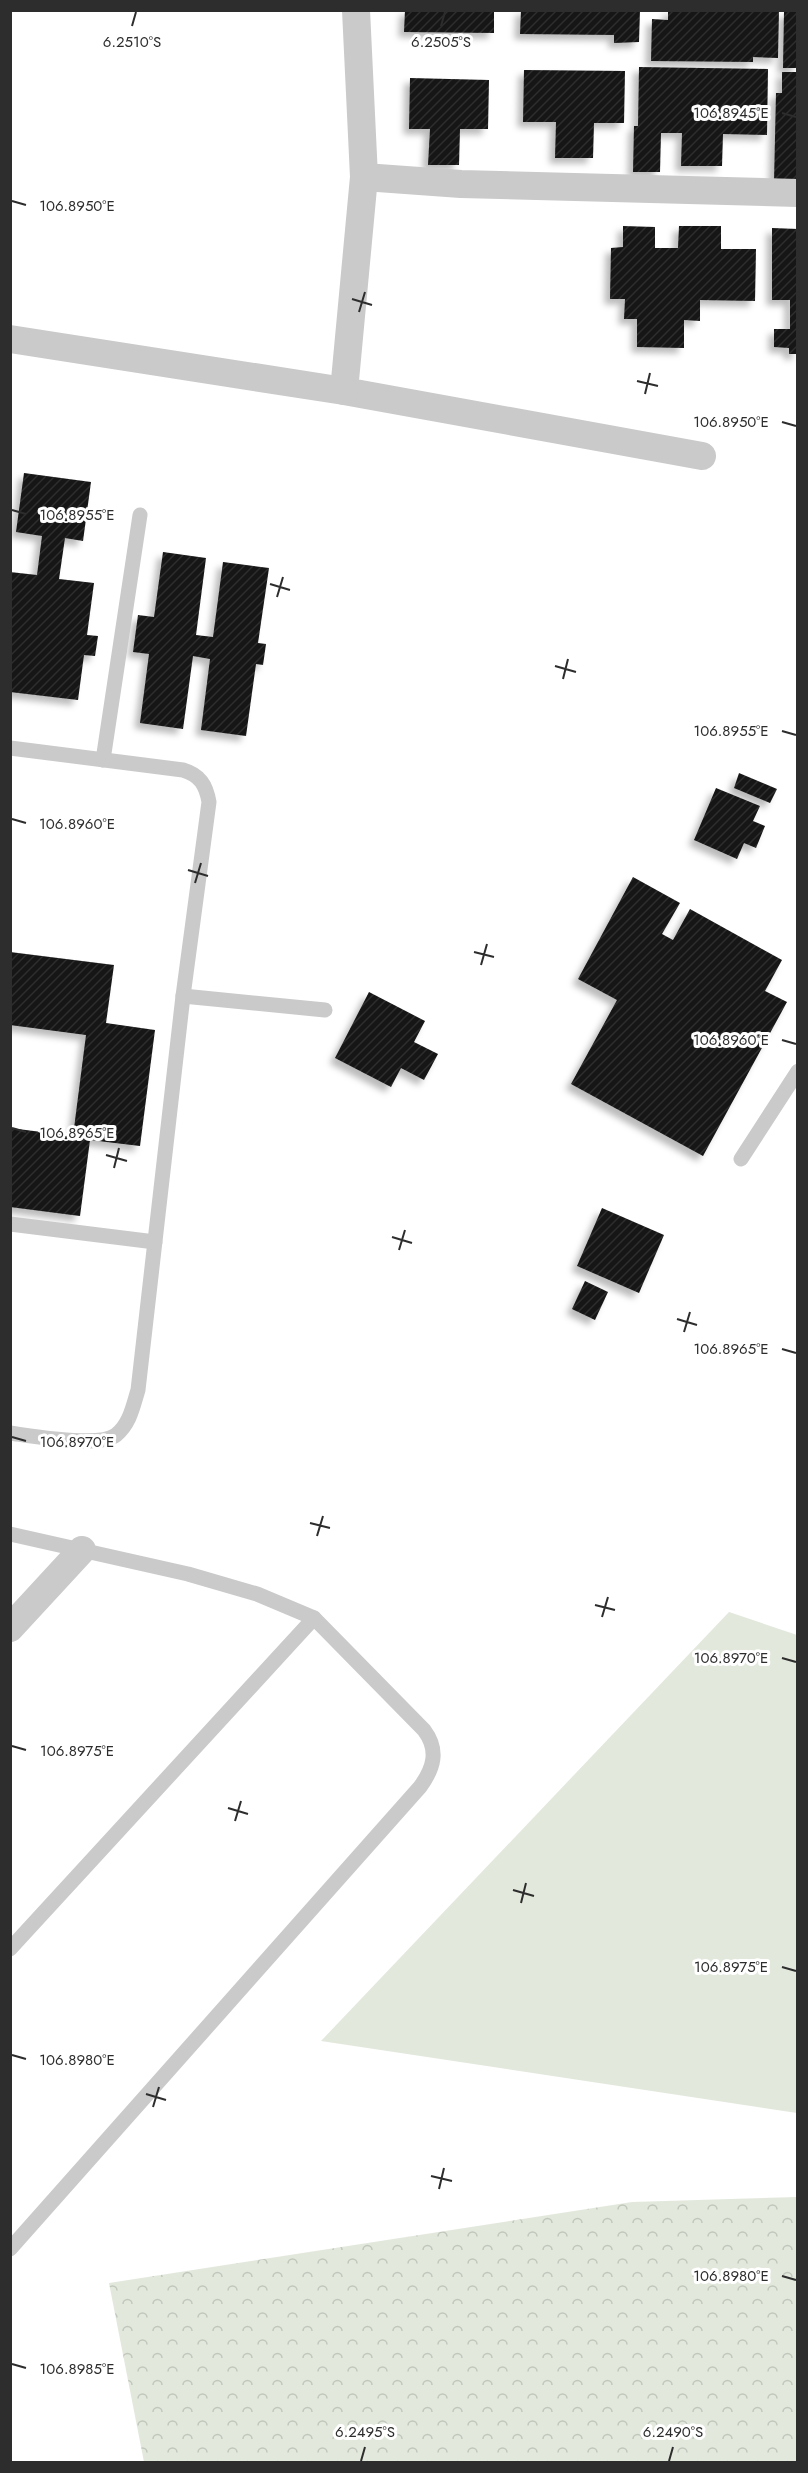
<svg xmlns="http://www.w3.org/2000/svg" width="808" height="2473" font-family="Jost,sans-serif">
<defs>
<pattern id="forest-crowns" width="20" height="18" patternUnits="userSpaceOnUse" patternTransform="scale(1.5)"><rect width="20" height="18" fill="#e2e8dc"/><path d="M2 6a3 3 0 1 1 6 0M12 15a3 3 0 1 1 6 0" fill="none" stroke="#c2c7bd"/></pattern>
<pattern id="building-hatch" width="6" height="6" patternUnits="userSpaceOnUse" patternTransform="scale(1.5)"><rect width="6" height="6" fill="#141414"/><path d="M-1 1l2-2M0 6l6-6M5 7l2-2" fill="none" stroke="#2e2e2e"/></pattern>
<filter id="shadow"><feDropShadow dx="-5.5" dy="5.5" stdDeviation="3" flood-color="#0004"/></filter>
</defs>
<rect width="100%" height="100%" fill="#fff"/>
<polygon fill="#e2e8dc" points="729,1612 797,1635 797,2113 321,2041"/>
<polygon fill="url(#forest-crowns)" points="797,2197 797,2462 144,2462 109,2283 632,2202"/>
<g fill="url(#building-hatch)" filter="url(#shadow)">
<polygon points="405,10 494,10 494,33 404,32"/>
<polygon points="521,10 640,10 639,42 614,43 614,35 520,34"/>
<polygon points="668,10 779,10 778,58 753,57 753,62 651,61 652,19 668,20"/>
<polygon points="784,12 798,12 798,68 783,68"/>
<polygon points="639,67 768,69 767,135 723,134 722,166 681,166 682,133 661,133 660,172 633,172 634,126 638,126"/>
<polygon points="524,70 625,71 624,123 594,123 593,158 555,158 556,122 523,122"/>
<polygon points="782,72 798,72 798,183 774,182 776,93 782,93"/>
<polygon points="410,78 489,80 488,129 460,129 459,165 428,165 430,129 409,129"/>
<polygon points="623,226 655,227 655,248 678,248 679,226 721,226 721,249 756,249 755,301 700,300 700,321 684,320 684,348 637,347 637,319 624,319 625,299 610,299 611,248 623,247"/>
<polygon points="772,228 798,229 798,354 789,354 789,348 774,347 774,329 790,329 790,300 772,300"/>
<polygon points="24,473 91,482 83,541 65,538 59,579 94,583 87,635 98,636 95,656 84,655 78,700 10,692 10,572 37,575 42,536 16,532"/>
<polygon points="163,552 206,558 196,635 213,637 223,562 269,568 258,643 266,644 263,665 256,664 246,736 201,730 210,659 193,656 183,729 140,723 149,654 133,652 138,615 154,617"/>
<polygon points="739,773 777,789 770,803 734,788"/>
<polygon points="716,788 760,806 753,821 765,826 756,848 744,843 737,859 694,840"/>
<polygon points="633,877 680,903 662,934 673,940 690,909 782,960 765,991 787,1002 703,1156 571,1084 617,1000 578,979"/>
<polygon points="10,952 114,965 106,1023 155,1030 140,1146 90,1140 80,1216 10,1207 10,1128 73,1136 86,1035 10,1025"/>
<polygon points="369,992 425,1021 414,1042 438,1054 424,1080 401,1068 391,1087 335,1058"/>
<polygon points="602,1208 664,1235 639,1293 577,1266"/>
<polygon points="585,1281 608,1292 595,1320 572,1309"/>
</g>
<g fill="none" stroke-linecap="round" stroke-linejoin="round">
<g stroke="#cacaca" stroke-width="15">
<path d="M10 748 183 770C200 775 206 785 209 802L183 996 138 1390C133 1406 130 1424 116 1435 99 1448 32 1436 10 1433"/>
<polyline points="103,760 140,515"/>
<polyline points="183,996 325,1010"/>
<polyline points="741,1159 798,1071"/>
<polyline points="10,1224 155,1242"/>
<path d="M10 1534 188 1574 257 1594 314 1618 424 1730C439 1750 434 1768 420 1787L10 2249"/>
<polyline points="10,1949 314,1618"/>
</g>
<g stroke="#cacaca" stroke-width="28">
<polyline points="356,10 364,177 344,391 702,456"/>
<polyline points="364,177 461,184 798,193"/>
<polyline points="10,339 344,391"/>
<polyline points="10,1628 82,1550"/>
</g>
</g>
<path fill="none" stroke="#2d2d2d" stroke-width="2" d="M132 26 136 12M441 26 445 12M782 113 796 117M12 201 26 205M352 299 372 305M359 312 365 292M637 381 658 386M645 394 650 373M782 422 796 426M12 510 26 514M270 584 290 590M277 597 283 577M555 666 576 672M563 679 568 659M782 731 796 735M12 819 26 823M188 870 208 876M195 883 201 863M474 952 494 957M481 965 487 944M782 1040 796 1044M12 1128 26 1132M106 1155 127 1161M114 1168 119 1148M392 1237 412 1243M399 1250 405 1230M677 1319 697 1325M684 1332 690 1312M782 1349 796 1353M12 1437 26 1441M310 1523 330 1528M317 1536 323 1516M595 1605 615 1610M602 1617 608 1597M782 1658 796 1662M12 1746 26 1750M228 1808 248 1814M235 1821 241 1801M513 1890 534 1896M521 1903 526 1883M782 1967 796 1971M12 2055 26 2059M146 2094 166 2100M153 2107 159 2087M431 2176 452 2181M439 2189 444 2168M782 2276 796 2280M12 2364 26 2368M361 2461 365 2447M669 2461 673 2447"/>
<g font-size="15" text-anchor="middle" fill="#2d2d2d" stroke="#fff" stroke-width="6" stroke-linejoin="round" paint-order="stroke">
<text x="132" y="47">6.2510°S</text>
<text x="441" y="47">6.2505°S</text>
<text x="731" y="118">106.8945°E</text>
<text x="77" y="211">106.8950°E</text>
<text x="731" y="427">106.8950°E</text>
<text x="77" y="520">106.8955°E</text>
<text x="731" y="736">106.8955°E</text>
<text x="77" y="829">106.8960°E</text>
<text x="731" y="1045">106.8960°E</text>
<text x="77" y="1138">106.8965°E</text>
<text x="731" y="1354">106.8965°E</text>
<text x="77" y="1447">106.8970°E</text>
<text x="731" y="1663">106.8970°E</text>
<text x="77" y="1756">106.8975°E</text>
<text x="731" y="1972">106.8975°E</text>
<text x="77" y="2065">106.8980°E</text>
<text x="731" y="2281">106.8980°E</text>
<text x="77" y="2374">106.8985°E</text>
<text x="365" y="2437">6.2495°S</text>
<text x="673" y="2437">6.2490°S</text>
</g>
<rect width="808" height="2473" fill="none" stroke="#2d2d2d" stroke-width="24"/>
</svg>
